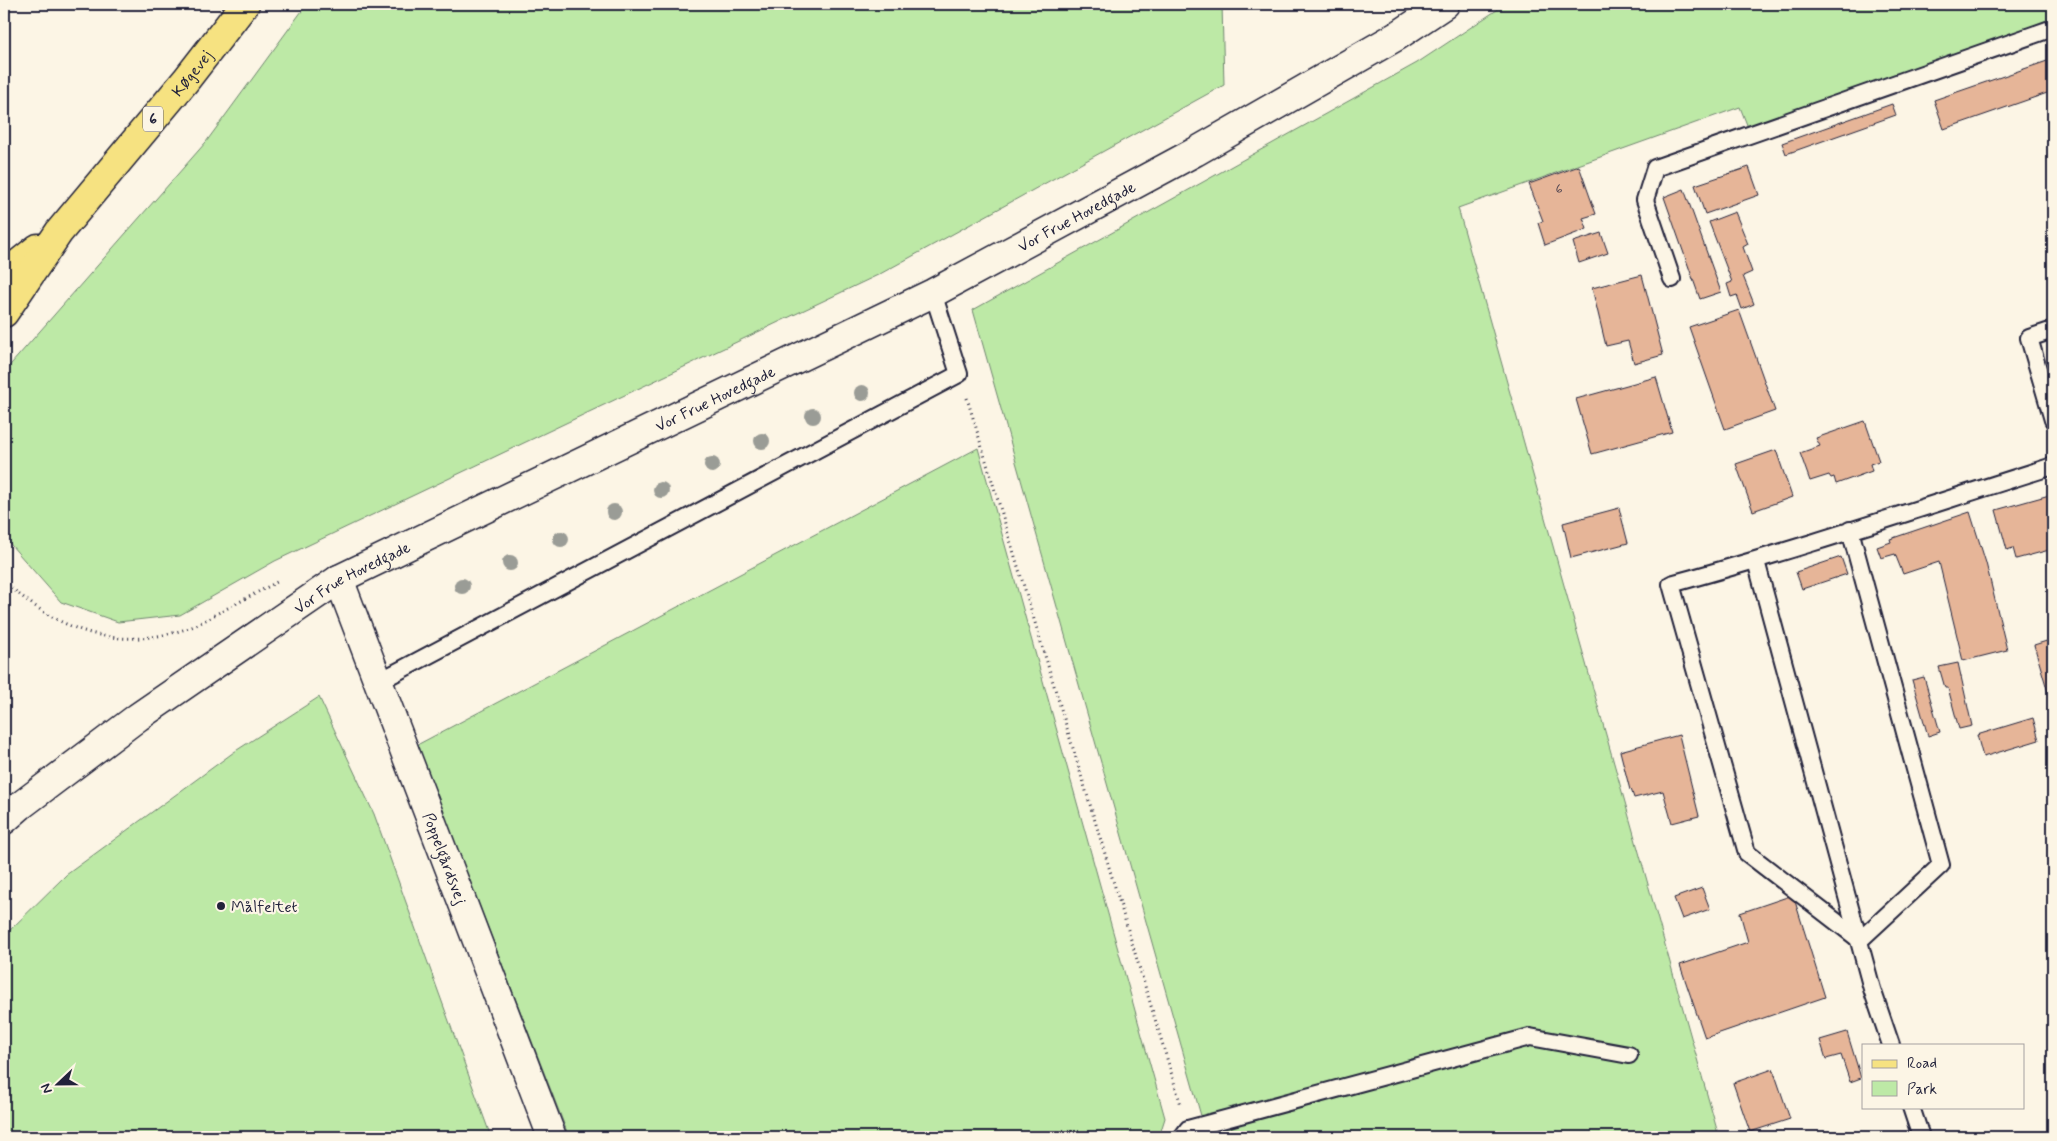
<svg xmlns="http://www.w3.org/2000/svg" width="2057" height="1141" font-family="Mynerve,sans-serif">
<rect width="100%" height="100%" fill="#fcf5e5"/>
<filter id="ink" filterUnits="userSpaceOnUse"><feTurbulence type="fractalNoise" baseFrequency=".02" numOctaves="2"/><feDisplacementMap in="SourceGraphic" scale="10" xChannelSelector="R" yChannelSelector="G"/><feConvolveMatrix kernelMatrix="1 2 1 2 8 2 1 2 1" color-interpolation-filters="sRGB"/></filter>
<g filter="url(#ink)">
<g fill="#bde9a6" stroke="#708670">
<polygon points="307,4 1222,4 1224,85 880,274 275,561 180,615 118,622 61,602 4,537 4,372 206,142"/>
<polygon points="1506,4 2053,4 2053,24 1749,130 1740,107 1458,208 1719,1137 1207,1137 973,310 1417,63"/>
<polygon points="978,448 1165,1118 1159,1137 569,1137 417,745"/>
<polygon points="319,697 374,814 491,1137 4,1137 4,936 66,875 234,752"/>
</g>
<g fill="#e6b598" stroke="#22223b">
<polygon points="2053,59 2053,91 1944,129 1934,100"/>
<polygon points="1892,104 1896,115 1786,154 1782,143"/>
<polygon points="1579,166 1596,214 1583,218 1587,229 1545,245 1538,223 1543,221 1529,184"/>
<polygon points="1749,167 1759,195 1705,214 1695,185"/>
<polygon points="1684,189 1721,292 1700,299 1664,197"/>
<polygon points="1735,212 1748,244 1743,247 1752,272 1743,276 1754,304 1742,309 1737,295 1731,297 1727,284 1732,282 1709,222"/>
<polygon points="1601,233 1608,253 1579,263 1573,242"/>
<polygon points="1642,275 1663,355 1634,363 1628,341 1606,346 1592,288"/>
<polygon points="1739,310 1775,411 1725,429 1689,327"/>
<polygon points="1656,377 1672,432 1592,454 1576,399"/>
<polygon points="1865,421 1879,461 1870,464 1872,471 1836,484 1834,477 1831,478 1829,475 1810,481 1800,453 1820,446 1816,438"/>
<polygon points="1776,450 1792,497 1753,511 1736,464"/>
<polygon points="2053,494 2053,549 2016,559 2013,548 2007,550 1996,510"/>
<polygon points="1619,508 1628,543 1571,558 1563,523"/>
<polygon points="1970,512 1986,563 2007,650 1963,661 1939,562 1903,574 1895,554 1881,558 1877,547 1891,542 1890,539"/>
<polygon points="1841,557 1847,574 1802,589 1796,572"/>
<polygon points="2053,639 2053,709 2034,645"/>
<polygon points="1958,663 1972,726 1959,729 1948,688 1945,688 1939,667"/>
<polygon points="1924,677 1940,732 1928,736 1912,680"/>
<polygon points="2033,718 2039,740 1983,757 1977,735"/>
<polygon points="1679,735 1699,816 1672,823 1663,791 1634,798 1631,789 1630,790 1620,751"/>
<polygon points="1702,888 1710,909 1682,919 1674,898"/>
<polygon points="1793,895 1825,997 1705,1038 1680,965 1748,942 1740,913"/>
<polygon points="1847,1032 1861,1078 1850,1082 1841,1055 1826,1059 1820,1040"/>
<polygon points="1773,1069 1790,1119 1750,1132 1733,1083"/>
</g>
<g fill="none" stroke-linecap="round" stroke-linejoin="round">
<defs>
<g id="service">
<polyline points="1672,279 1645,200 1655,168 2053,28"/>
<polyline points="2053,330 2029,338 2053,420"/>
<path d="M1850 530 1941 865 1860 940 1747 853 1671 584C1800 549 1926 506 2053 466"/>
<polyline points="1756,561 1872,989 1891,1045"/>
<polyline points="378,682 959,374 933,293"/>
<polyline points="1911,1107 1921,1137"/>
<polyline points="1182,1137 1188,1129 1530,1037 1629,1055"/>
</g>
<g id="minor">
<path id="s1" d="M339 579 552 1137"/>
</g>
<g id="tertiary">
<path id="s2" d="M4 820 20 806 138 717 339 579 933 293 1195 152 1397 36 1445 4"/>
</g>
<g id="primary">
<polyline points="4,275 38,248"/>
<path id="s3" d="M4 313 59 232 186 80 245 4"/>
</g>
</defs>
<use href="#service" stroke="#22223b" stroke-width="20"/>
<use href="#minor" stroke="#22223b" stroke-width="31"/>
<use href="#tertiary" stroke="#22223b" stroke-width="31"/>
<use href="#primary" stroke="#22223b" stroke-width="31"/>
<g stroke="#22223b" stroke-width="3" stroke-dasharray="1 4" stroke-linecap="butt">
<polyline points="967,398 1181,1105"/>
<path d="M4 581C58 631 116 653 189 628 198 625 207 619 216 614 236 604 256 593 277 582"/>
</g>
<use href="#service" stroke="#fcf5e5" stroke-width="16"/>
<use href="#minor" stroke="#fcf5e5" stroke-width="28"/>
<use href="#tertiary" stroke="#fcf5e5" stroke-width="28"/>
<use href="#primary" stroke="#f6e281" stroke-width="28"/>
</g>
<g fill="#9a9c96">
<circle cx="862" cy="393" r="8"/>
<circle cx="813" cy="416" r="8"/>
<circle cx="762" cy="441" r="8"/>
<circle cx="712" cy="465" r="8"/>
<circle cx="661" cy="490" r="8"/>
<circle cx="614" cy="512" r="8"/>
<circle cx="561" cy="539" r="8"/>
<circle cx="510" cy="563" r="8"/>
<circle cx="462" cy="586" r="8"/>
</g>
</g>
<circle fill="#22223b" stroke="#fcf5e5" stroke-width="2" cx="221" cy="906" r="5"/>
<g text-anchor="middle" stroke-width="4.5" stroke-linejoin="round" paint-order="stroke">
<g font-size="14" fill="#534752">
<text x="1559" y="193">6</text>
</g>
<rect fill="#fcf5e5" stroke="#63616e" stroke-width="1" x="143" y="106.5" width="20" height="25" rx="4"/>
<g font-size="15" font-weight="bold" fill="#22223b">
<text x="153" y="124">6</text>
</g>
<g font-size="16" fill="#22223b" stroke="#fcf5e5">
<text dy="6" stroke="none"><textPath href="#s3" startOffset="305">Køgevej</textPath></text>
<text dy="6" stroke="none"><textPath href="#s2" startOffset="1235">Vor Frue Hovedgade</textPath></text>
<text dy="6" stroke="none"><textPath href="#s2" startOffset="830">Vor Frue Hovedgade</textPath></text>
<text dy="6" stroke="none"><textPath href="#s2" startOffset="425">Vor Frue Hovedgade</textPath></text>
<text dy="6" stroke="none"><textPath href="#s1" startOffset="299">Poppelgårdsvej</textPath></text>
</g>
<g font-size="16" fill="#22223b" stroke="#fcf5e5" text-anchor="start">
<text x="231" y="912">Målfeltet</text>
</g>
</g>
<rect width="2057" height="1141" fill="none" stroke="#fcf5e5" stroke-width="20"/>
<rect x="10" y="10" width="2037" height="1121" fill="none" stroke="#22223b" stroke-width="2" filter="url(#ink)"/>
<rect x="1862" y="1044" width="162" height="65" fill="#fcf5e5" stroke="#a5a1a1"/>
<rect x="1872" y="1060" width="25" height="8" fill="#f6e281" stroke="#a5a1a1"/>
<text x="1907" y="1068" font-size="15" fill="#22223b">Road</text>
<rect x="1872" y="1081" width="25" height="15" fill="#bde9a6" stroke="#a5a1a1"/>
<text x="1907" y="1094" font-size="15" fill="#22223b">Park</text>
<g transform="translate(58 1084) rotate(248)" stroke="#fcf5e5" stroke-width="4" paint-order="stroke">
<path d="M0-4L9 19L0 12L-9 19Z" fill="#22223b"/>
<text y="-8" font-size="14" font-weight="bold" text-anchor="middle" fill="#22223b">N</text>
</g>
</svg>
